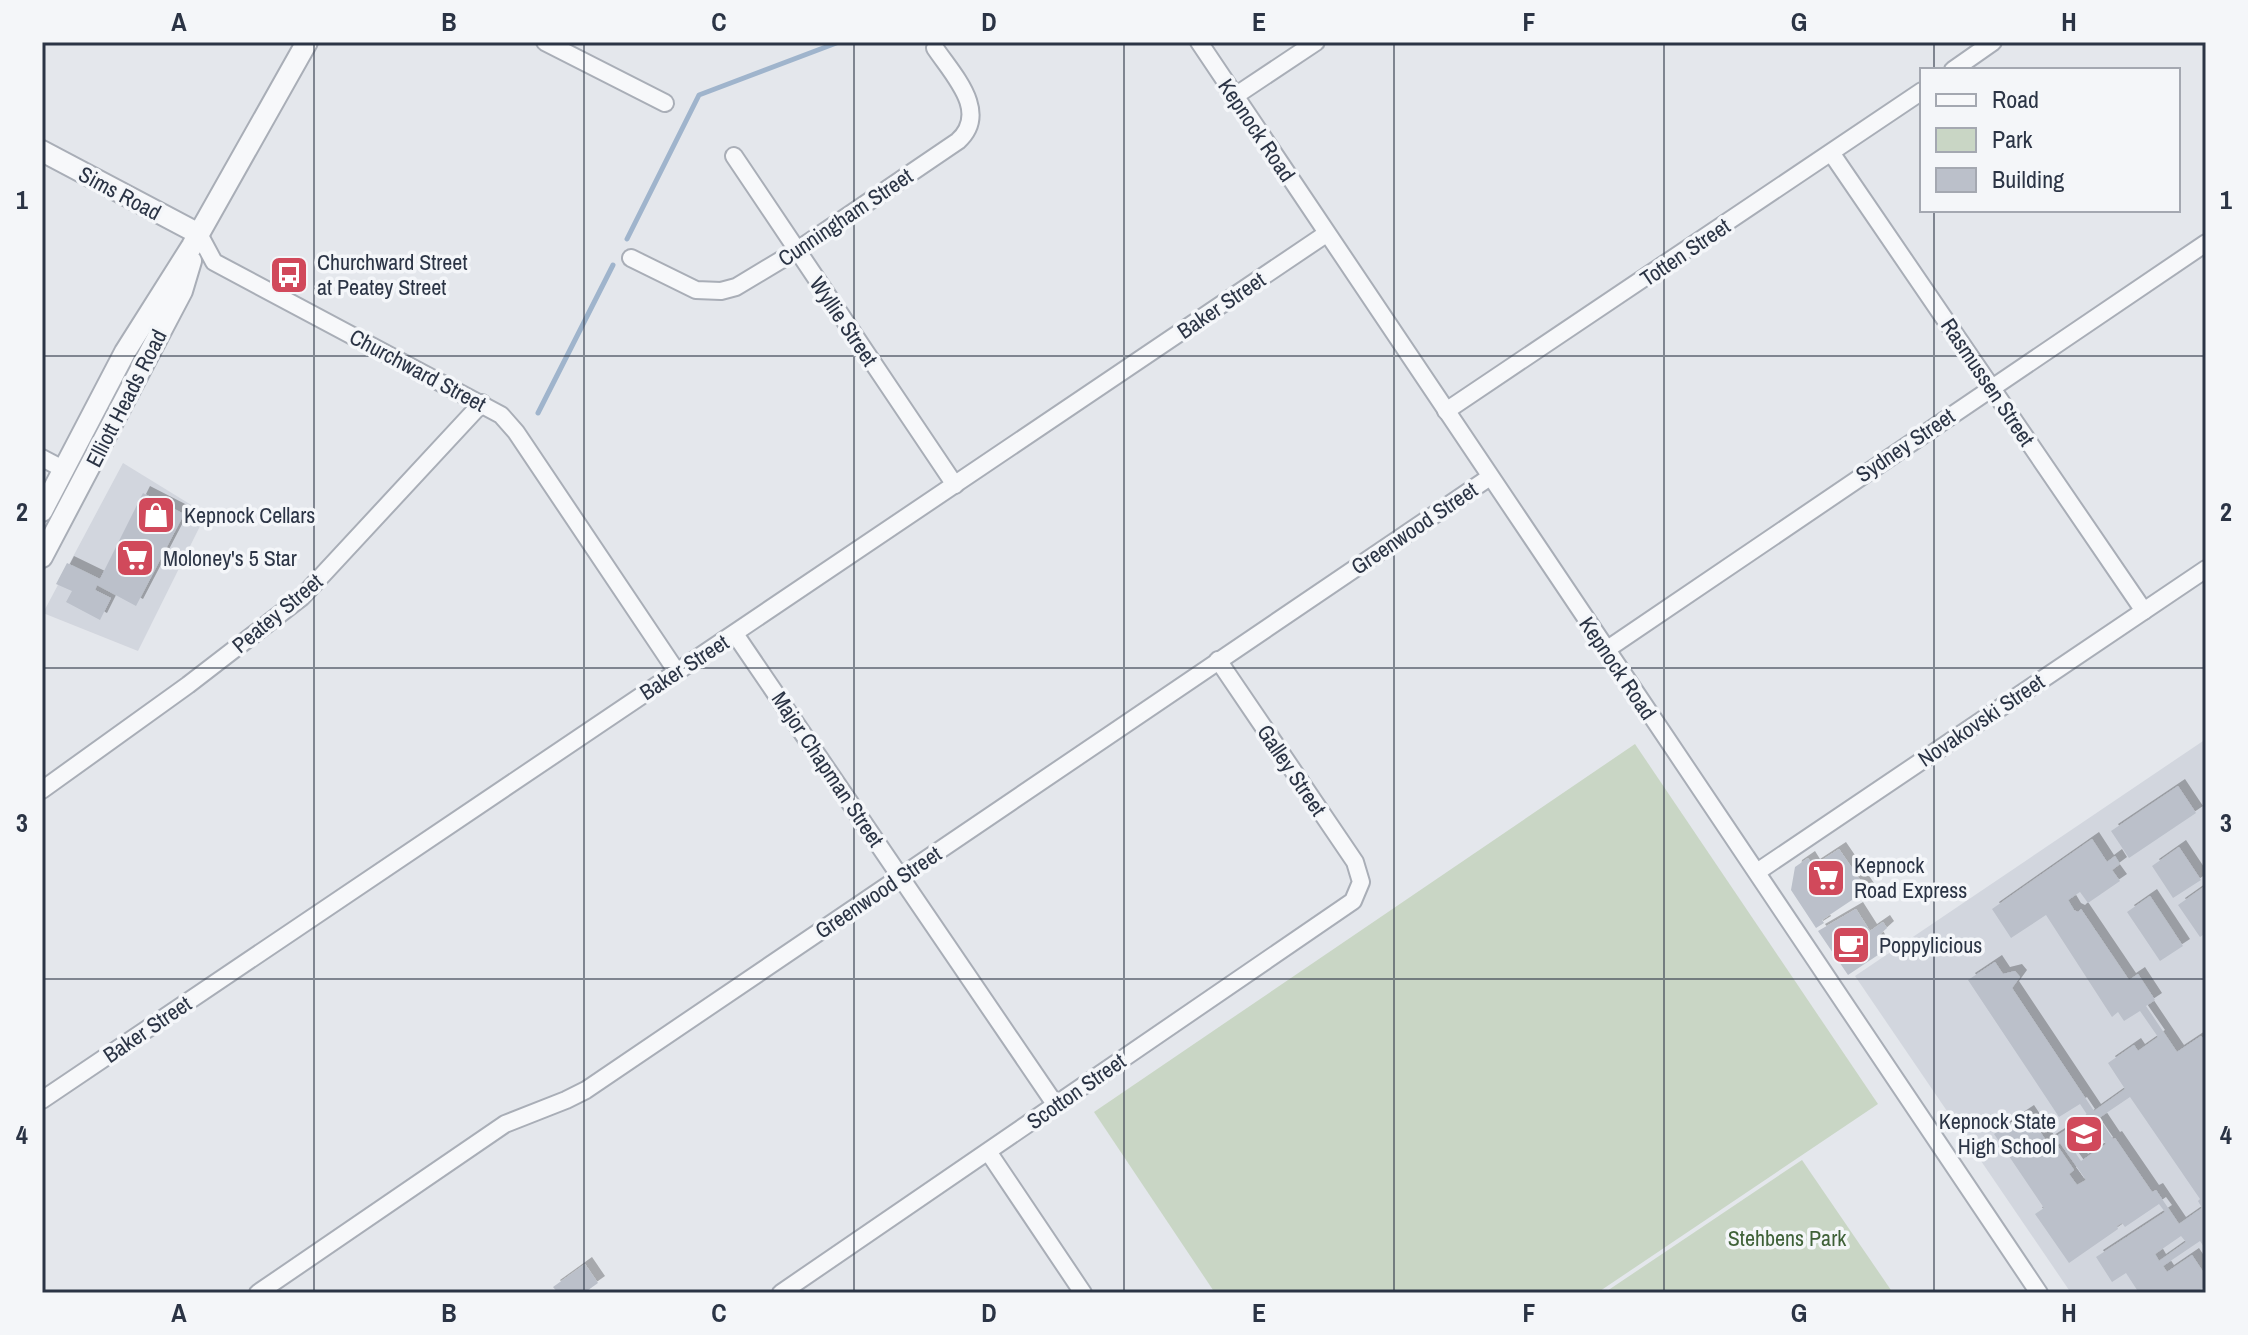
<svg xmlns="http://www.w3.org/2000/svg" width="2248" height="1335" font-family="'Archivo Narrow',sans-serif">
<defs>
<filter id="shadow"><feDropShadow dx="7" dy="-7" stdDeviation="0" flood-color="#0004"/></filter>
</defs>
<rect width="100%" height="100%" fill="#e4e7ec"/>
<g fill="#d2d6de">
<polygon points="123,463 206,514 138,651 43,613"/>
<polygon points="2206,739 2206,1293 2071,1293 1855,976"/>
</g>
<g fill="#c9d6c5">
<polygon points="1635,744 1878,1104 1597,1293 1215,1293 1094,1112"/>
<polygon points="1802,1160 1893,1293 1604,1293"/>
</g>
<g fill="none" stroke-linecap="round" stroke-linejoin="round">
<g stroke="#9fb4cc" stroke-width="5">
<polyline points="627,239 699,95 839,42"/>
<polyline points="538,413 613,265"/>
</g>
</g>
<g fill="#bbc0ca" fill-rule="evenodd" filter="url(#shadow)">
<polygon points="143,493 184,514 136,606 97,585 95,590 111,598 100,620 66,602 72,591 56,584 67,563 100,579"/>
<polygon points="2178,786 2196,813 2129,858 2111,831"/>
<path d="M2092 839 2107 862 2115 856 2120 864 2112 870 2120 881 2088 903 2080 892 2068 900 2074 910 2078 912 2081 909 2129 980 2138 974 2155 1000 2146 1006 2177 1052 2201 1036 2203 1038 2206 1036V1250L2200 1241 2163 1266 2167 1272 2192 1255 2206 1276V1286L2195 1293H2139L2126 1273 2112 1282 2096 1257 2165 1212 2159 1204 2125 1227 2122 1223 2117 1226 2118 1229 2069 1263 2035 1214 2044 1208 1994 1134 2027 1112 2047 1142 2088 1116 2080 1104 2059 1117 1968 980 1995 962 2003 974 2015 971 2020 977 2012 988 2094 1111 2125 1089 2108 1063 2134 1045 2138 1051 2158 1037 2140 1011 2124 1021 2118 1012 2112 1017 2046 915 2011 938 1992 909ZM2130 1097 2200 1199 2198 1201 2202 1208 2179 1224 2156 1190 2152 1192 2115 1138 2113 1139 2099 1118ZM2091 1122 2106 1144 2081 1161 2066 1139ZM2060 1143 2086 1180 2077 1185 2069 1174 2074 1170 2057 1145ZM2181 1236 2186 1242 2159 1261 2155 1254Z"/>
<polygon points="2179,847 2201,880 2173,898 2152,866"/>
<polygon points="1839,849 1867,890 1822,920 1824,923 1816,928 1791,890 1795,867 1808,858 1813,866"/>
<polygon points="2205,886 2206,933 2200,937 2178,905"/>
<polygon points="2150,896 2183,946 2160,961 2127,912"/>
<polygon points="1856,909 1870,931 1883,922 1887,928 1876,938 1884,951 1848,975 1818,931"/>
<polygon points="585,1264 598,1283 584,1293 558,1293 553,1287"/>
</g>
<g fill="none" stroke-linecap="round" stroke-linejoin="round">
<defs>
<g id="minor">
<polyline points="545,42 665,103"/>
<polyline points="1199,42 2039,1293"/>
<polyline points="1953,70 1993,42"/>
<polyline points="1235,96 1316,42"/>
<polyline points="1832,154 2144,611"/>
<polyline points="734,156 955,485"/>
<polyline points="199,234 214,262 501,415 516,432 677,672"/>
<path d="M631 258 696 290 721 291 736 287 796 251 958 141C990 112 953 75 935 48"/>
<polyline points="1446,411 1922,91"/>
<polyline points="42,458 65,470"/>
<polyline points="735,634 1055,1104"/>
<polyline points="1606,650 2206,243"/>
<polyline points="42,790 188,685 302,597 482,403"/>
<polyline points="1757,872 2206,569"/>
<polyline points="42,1100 1326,234"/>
<polyline points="989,1153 1083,1293"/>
<polyline points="258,1293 505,1124 566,1100 586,1090 1490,477"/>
<polyline points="781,1293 1353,901 1361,882 1355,862 1218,660"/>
</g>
<g id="tertiary">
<polyline points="42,151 199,234"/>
<polyline points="42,511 125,352 192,246 307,42"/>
<polyline points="42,557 182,291 191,261"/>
</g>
</defs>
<use href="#minor" stroke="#a9aeb7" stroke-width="20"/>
<use href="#tertiary" stroke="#a9aeb7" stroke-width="24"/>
<use href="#minor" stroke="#f7f8fa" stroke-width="16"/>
<use href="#tertiary" stroke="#f7f8fa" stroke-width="20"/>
</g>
<path fill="none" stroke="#2b3445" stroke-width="2" stroke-opacity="0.55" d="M314 42V1293M584 42V1293M854 42V1293M1124 42V1293M1394 42V1293M1664 42V1293M1934 42V70M1934 210V1293M42 356H2206M42 668H2206M42 979H2206"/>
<defs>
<symbol id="bus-square" viewBox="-11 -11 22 22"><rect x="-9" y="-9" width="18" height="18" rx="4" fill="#d1495b" stroke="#f4f6f9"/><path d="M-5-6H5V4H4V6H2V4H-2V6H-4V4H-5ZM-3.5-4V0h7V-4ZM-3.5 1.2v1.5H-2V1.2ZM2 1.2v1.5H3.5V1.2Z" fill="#fff"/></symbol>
<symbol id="shop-square" viewBox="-11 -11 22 22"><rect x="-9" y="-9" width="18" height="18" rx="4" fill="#d1495b" stroke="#f4f6f9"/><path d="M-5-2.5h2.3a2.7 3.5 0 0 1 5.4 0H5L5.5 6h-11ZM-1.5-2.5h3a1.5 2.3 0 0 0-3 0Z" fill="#fff"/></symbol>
<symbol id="supermarket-square" viewBox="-11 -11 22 22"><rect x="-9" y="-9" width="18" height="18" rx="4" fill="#d1495b" stroke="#f4f6f9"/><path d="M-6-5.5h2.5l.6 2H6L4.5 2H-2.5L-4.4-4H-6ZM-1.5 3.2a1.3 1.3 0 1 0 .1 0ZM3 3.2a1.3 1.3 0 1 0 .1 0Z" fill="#fff"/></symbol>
<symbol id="cafe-square" viewBox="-11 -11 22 22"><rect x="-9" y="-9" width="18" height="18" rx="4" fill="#d1495b" stroke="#f4f6f9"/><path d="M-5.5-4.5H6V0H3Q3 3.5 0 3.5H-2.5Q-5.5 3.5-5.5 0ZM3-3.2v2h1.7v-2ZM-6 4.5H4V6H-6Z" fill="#fff"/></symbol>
<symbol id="school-square" viewBox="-11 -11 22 22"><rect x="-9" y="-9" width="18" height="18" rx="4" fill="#d1495b" stroke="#f4f6f9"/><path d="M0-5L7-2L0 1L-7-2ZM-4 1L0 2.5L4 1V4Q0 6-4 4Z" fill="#fff"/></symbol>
</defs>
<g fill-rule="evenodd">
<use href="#bus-square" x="267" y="253" width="44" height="44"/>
<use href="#shop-square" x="134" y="493" width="44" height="44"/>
<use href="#supermarket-square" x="113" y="536" width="44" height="44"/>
<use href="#supermarket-square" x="1804" y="856" width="44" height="44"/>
<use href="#cafe-square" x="1829" y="923" width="44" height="44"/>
<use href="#school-square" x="2062" y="1112" width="44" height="44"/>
</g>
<g text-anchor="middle" stroke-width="7" stroke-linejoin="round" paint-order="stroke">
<g font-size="22" fill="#2b3445" stroke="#f4f6f9">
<text transform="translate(1257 130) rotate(56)" y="8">Kepnock Road</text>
<text transform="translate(120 193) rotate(28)" y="8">Sims Road</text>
<text transform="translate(845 217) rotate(-34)" y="8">Cunningham Street</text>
<text transform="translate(1685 252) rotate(-34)" y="8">Totten Street</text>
<text transform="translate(1221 305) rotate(-34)" y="8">Baker Street</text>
<text transform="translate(844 321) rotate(56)" y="8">Wyllie Street</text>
<text transform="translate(418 370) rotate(28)" y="8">Churchward Street</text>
<text transform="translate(1988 382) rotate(56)" y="8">Rasmussen Street</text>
<text transform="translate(126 398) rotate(-63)" y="8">Elliott Heads Road</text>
<text transform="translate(1905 445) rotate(-34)" y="8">Sydney Street</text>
<text transform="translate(1414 528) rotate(-34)" y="8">Greenwood Street</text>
<text transform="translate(277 613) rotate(-40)" y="8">Peatey Street</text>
<text transform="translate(684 667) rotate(-33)" y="8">Baker Street</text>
<text transform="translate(1618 668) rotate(56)" y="8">Kepnock Road</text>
<text transform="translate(1981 720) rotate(-34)" y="8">Novakovski Street</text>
<text transform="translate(828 769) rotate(56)" y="8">Major Chapman Street</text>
<text transform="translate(1292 770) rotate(56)" y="8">Galley Street</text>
<text transform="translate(878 892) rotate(-34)" y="8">Greenwood Street</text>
<text transform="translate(147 1029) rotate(-34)" y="8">Baker Street</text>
<text transform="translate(1076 1091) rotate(-35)" y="8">Scotton Street</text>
</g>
<g font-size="22" fill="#2b3445" stroke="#f4f6f9" text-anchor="start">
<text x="317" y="270">Churchward Street<tspan x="317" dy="25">at Peatey Street</tspan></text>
<text x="184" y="523">Kepnock Cellars</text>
<text x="163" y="566">Moloney's 5 Star</text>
<text x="1854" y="873">Kepnock<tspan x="1854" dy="25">Road Express</tspan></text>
<text x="1879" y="953">Poppylicious</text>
<text x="2056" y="1129" text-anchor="end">Kepnock State<tspan x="2056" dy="25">High School</tspan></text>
</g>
<g font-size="22" fill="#3f6138" stroke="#f4f6f9">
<text x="1787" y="1246">Stehbens Park</text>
</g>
</g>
<rect width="2248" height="1335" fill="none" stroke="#f4f6f9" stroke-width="88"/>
<rect x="1920" y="68" width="260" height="144" fill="#f4f6f9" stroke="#a4a8b1" stroke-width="2"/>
<rect x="1936" y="94" width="40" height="12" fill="#f7f8fa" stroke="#a4a8b1" stroke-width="2"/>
<text x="1992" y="108" font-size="24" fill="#2b3445">Road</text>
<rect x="1936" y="128" width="40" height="24" fill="#c9d6c5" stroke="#a4a8b1" stroke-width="2"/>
<text x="1992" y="148" font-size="24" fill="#2b3445">Park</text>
<rect x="1936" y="168" width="40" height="24" fill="#bbc0ca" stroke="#a4a8b1" stroke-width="2"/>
<text x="1992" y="188" font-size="24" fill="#2b3445">Building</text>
<rect x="44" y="44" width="2160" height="1247" fill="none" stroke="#2b3445" stroke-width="3"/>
<g font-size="26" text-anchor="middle" font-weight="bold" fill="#2b3445">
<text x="179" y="31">A</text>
<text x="449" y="31">B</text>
<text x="719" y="31">C</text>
<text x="989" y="31">D</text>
<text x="1259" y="31">E</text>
<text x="1529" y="31">F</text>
<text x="1799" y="31">G</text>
<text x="2069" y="31">H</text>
<text x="22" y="209">1</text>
<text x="2226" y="209">1</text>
<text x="22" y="521">2</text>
<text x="2226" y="521">2</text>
<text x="22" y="832">3</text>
<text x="2226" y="832">3</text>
<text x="22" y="1144">4</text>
<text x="2226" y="1144">4</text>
<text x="179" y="1322">A</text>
<text x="449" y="1322">B</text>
<text x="719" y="1322">C</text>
<text x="989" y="1322">D</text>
<text x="1259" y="1322">E</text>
<text x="1529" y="1322">F</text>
<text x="1799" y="1322">G</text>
<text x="2069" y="1322">H</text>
</g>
</svg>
